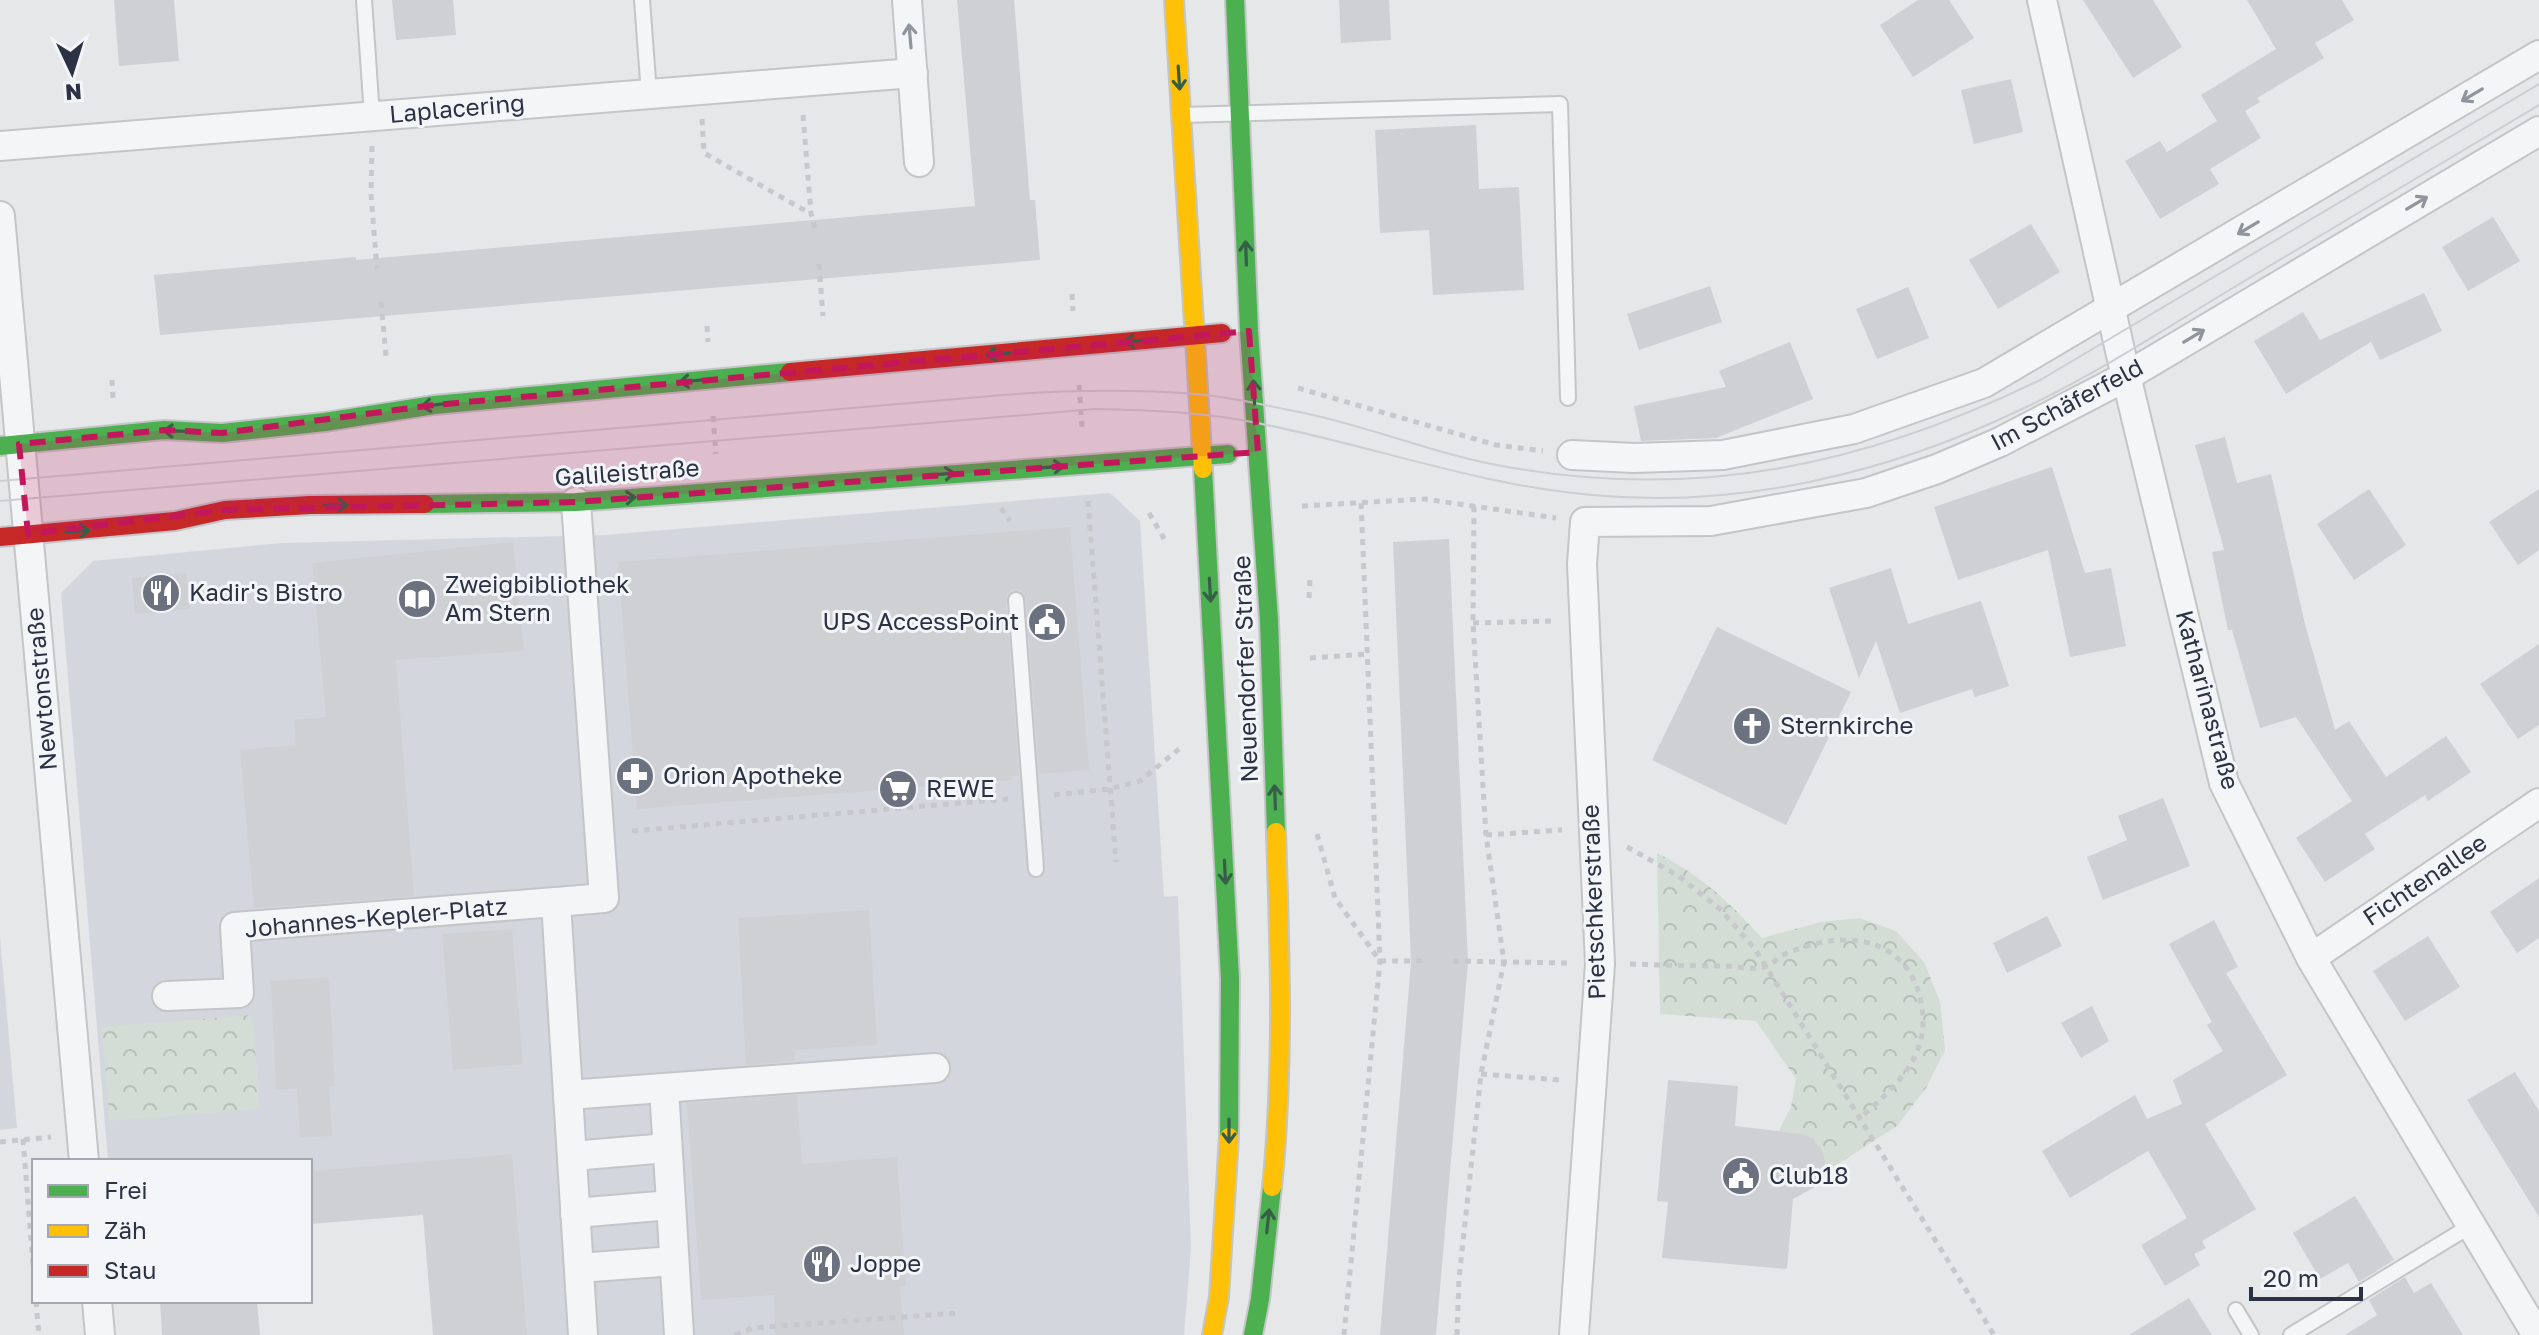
<svg xmlns="http://www.w3.org/2000/svg" width="2539" height="1335" font-family="'Golos Text',sans-serif">
<defs>
<pattern id="forest-crowns" width="20" height="18" patternUnits="userSpaceOnUse" patternTransform="scale(2)"><rect width="20" height="18" fill="#d4ddd5"/><path d="M2 6a3 3 0 1 1 6 0M12 15a3 3 0 1 1 6 0" fill="none" stroke="#b6beb8"/></pattern>
</defs>
<rect width="100%" height="100%" fill="#e5e7e9"/>
<g fill="#d3d6dc">
<polygon points="1110,493 1140,521 1164,897 1178,896 1191,1248 1184,1335 493,1335 482,1169 310,1183 310,1161 108,1161 61,593 93,561 281,543 605,535"/>
<polygon points="0,937 17,1128 0,1130"/>
</g>
<g fill="url(#forest-crowns)">
<path d="M1657 853C1702 876 1728 901 1762 938L1821 922 1859 918 1896 931 1924 962 1940 1002 1945 1050 1926 1088 1897 1126 1824 1173C1827 1139 1808 1134 1779 1131L1791 1107 1796 1079 1756 1021 1660 1014Z"/>
<polygon points="252,1015 260,1109 110,1121 102,1027"/>
</g>
<g fill="#cfd0d3">
<polygon points="114,0 174,0 179,61 119,66"/>
<polygon points="392,0 453,0 456,35 396,40"/>
<polygon points="957,0 1014,0 1030,200 1035,200 1040,260 160,335 154,275 356,257 356,260 975,206"/>
<polygon points="1339,0 1389,0 1391,40 1341,43"/>
<polygon points="1918,0 1949,0 1974,38 1913,77 1880,25"/>
<polygon points="2083,0 2153,0 2182,47 2133,78"/>
<polygon points="2247,0 2342,0 2354,20 2315,43 2324,58 2257,98 2260,102 2245,111 2261,138 2210,169 2219,184 2160,219 2125,161 2160,141 2167,152 2217,121 2201,95 2276,49"/>
<polygon points="2011,79 2023,132 1974,144 1961,90"/>
<polygon points="1476,125 1479,189 1519,187 1524,290 1433,295 1429,230 1380,233 1375,130"/>
<polygon points="2493,217 2520,261 2468,291 2442,247"/>
<polygon points="2031,224 2060,272 1998,309 1969,260"/>
<polygon points="1710,286 1722,322 1639,350 1627,314"/>
<polygon points="1908,287 1929,338 1877,359 1856,309"/>
<polygon points="2424,293 2442,331 2380,360 2371,342 2286,394 2254,341 2303,312 2320,340"/>
<polygon points="1790,342 1813,399 1716,438 1641,441 1634,406 1726,387 1719,371"/>
<polygon points="2225,437 2237,483 2271,474 2305,624 2335,730 2349,721 2386,777 2446,736 2471,772 2428,801 2425,795 2365,834 2375,849 2325,882 2296,838 2352,801 2296,717 2260,728 2232,630 2228,630 2212,552 2224,550 2195,445"/>
<polygon points="2052,467 2085,573 2111,568 2126,646 2070,657 2048,550 1958,580 1934,507"/>
<polygon points="2369,489 2406,545 2354,580 2317,524"/>
<polygon points="2539,489 2539,550 2518,565 2489,522"/>
<polygon points="1070,527 1089,770 1039,774 1026,599 1021,591 1014,590 1007,595 1006,601 1019,775 1011,776 1012,780 637,809 618,562"/>
<polygon points="1449,539 1468,962 1436,1335 1380,1335 1411,962 1393,542"/>
<polygon points="513,542 524,651 396,660 414,896 254,908 240,750 296,745 294,720 326,717 312,563"/>
<polygon points="1891,568 1908,624 1981,601 2009,686 1975,697 1972,689 1900,713 1876,641 1859,678 1829,588"/>
<polygon points="186,573 190,609 135,614 132,578"/>
<polygon points="1717,627 1851,692 1786,825 1652,760"/>
<polygon points="2539,644 2539,725 2518,739 2480,684"/>
<polygon points="2163,798 2190,866 2103,900 2087,857 2127,840 2118,816"/>
<polygon points="2539,878 2539,938 2517,953 2490,912"/>
<polygon points="869,910 877,1045 794,1050 795,1061 746,1065 738,918"/>
<polygon points="2047,916 2062,946 2007,973 1993,943"/>
<polygon points="2214,920 2238,967 2226,973 2287,1075 2205,1124 2256,1209 2202,1241 2206,1248 2194,1254 2200,1265 2165,1286 2141,1245 2187,1218 2148,1151 2070,1198 2042,1151 2135,1095 2147,1119 2182,1104 2173,1080 2223,1051 2207,1025 2212,1022 2169,944"/>
<polygon points="512,929 523,1064 453,1070 442,934"/>
<polygon points="2428,936 2460,987 2405,1021 2373,971"/>
<polygon points="329,977 335,1086 329,1087 332,1136 300,1137 297,1088 276,1090 271,981"/>
<polygon points="2092,1006 2109,1041 2081,1058 2061,1023"/>
<polygon points="2515,1072 2539,1111 2539,1217 2467,1100"/>
<polygon points="1668,1080 1738,1086 1735,1126 1803,1134 1813,1139 1822,1150 1825,1162 1821,1178 1813,1188 1793,1199 1787,1269 1662,1258 1668,1202 1657,1201"/>
<polygon points="797,1095 802,1164 897,1157 906,1286 900,1287 904,1335 775,1335 774,1295 701,1300 687,1103"/>
<polygon points="512,1154 527,1335 433,1335 423,1215 310,1224 310,1171"/>
<polygon points="2355,1196 2394,1260 2359,1282 2348,1263 2320,1279 2293,1233"/>
<polygon points="2405,1277 2414,1293 2431,1283 2463,1335 2345,1335 2377,1315 2369,1300"/>
<polygon points="2189,1298 2212,1335 2129,1335"/>
<polygon points="160,1301 257,1301 260,1335 162,1335"/>
</g>
<g fill="none" stroke-linecap="round" stroke-linejoin="round">
<defs>
<g id="lane">
<polyline points="364,0 372,116"/>
<polyline points="642,0 649,94"/>
<polyline points="1182,115 1560,104 1568,398"/>
<polyline points="1016,600 1036,869"/>
<polyline points="2236,1310 2251,1335"/>
<polyline points="2291,1335 2472,1225"/>
</g>
<g id="street">
<polyline points="907,0 919,162"/>
<polyline points="2042,0 2121,355 2224,783 2311,958 2537,1335"/>
<polyline points="0,146 913,73"/>
<polyline points="0,216 84,1161"/>
<polyline points="1572,455 1634,458 1723,455 1854,429 1984,383 2539,55"/>
<polyline points="576,502 604,898 556,902 583,1335"/>
<polyline points="2311,958 2539,803"/>
<polyline points="167,996 239,993 235,927 556,902"/>
<polyline points="664,1088 679,1335"/>
<polyline points="568,1095 935,1068"/>
<polyline points="572,1156 667,1148"/>
<polyline points="575,1213 671,1205"/>
<polyline points="579,1268 674,1261"/>
<polyline points="97,1301 100,1335"/>
<polyline points="1574,1335 1600,964 1582,564 1585,522 1711,521 1866,493 1937,469 2000,442 2127,376 2539,131"/>
</g>
<g id="fast">
<polyline points="1235,0 1249,331 1269,620 1276,832"/>
<polyline points="0,446 164,430 222,433 325,422 434,405 790,372"/>
<polyline points="1203,469 1230,979 1229,1137"/>
<polyline points="425,504 576,502 1228,454"/>
<polyline points="1253,1335 1260,1299 1272,1187"/>
</g>
<g id="slow">
<polyline points="1174,0 1203,469"/>
<path d="M1272 1187C1284 1069 1280 950 1276 832"/>
<polyline points="1212,1335 1219,1297 1229,1137"/>
</g>
<g id="jam">
<polyline points="790,372 1222,333"/>
<polyline points="0,537 175,521 225,510 310,505 425,504"/>
</g>
</defs>
<use href="#lane" stroke="#c3c5c7" stroke-width="18"/>
<use href="#street" stroke="#c3c5c7" stroke-width="32"/>
<use href="#fast" stroke="#c3c5c7" stroke-width="22"/>
<use href="#slow" stroke="#c3c5c7" stroke-width="22"/>
<use href="#jam" stroke="#c3c5c7" stroke-width="22"/>
<g stroke="#c6c8cc" stroke-width="5" stroke-dasharray="6 6" stroke-linecap="butt">
<polyline points="803,115 811,214 816,232"/>
<polyline points="702,119 704,153 811,214"/>
<polyline points="372,146 371,194 377,269"/>
<polyline points="819,264 823,316"/>
<polyline points="1072,294 1073,311"/>
<polyline points="381,302 386,356"/>
<polyline points="707,326 708,342"/>
<polyline points="112,380 113,399"/>
<polyline points="1079,385 1082,427"/>
<polyline points="1298,388 1496,445 1543,451"/>
<polyline points="713,416 716,454"/>
<polyline points="1088,501 1116,862"/>
<polyline points="1302,506 1424,499 1556,518"/>
<polyline points="1001,508 1010,521"/>
<polyline points="1149,513 1166,542"/>
<polyline points="1309,598 1310,579"/>
<polyline points="1473,623 1552,621"/>
<polyline points="1310,658 1367,654"/>
<polyline points="1054,795 1109,789 1140,781 1179,749"/>
<polyline points="632,831 1008,799"/>
<polyline points="1317,834 1335,898 1380,961 1423,961"/>
<polyline points="1486,835 1562,830"/>
<polyline points="1627,847 1677,875 1720,909 1755,949 1994,1335"/>
<polyline points="1453,961 1568,963"/>
<path d="M1630 964C1663 965 1695 966 1728 966 1739 967 1754 970 1764 967 1772 965 1778 957 1785 954 1790 951 1796 950 1802 948 1854 929 1909 942 1921 1002 1932 1056 1896 1086 1859 1119"/>
<polyline points="1481,1074 1560,1080"/>
<polyline points="23,1139 34,1277"/>
<polyline points="0,1142 51,1137"/>
<polyline points="36,1301 39,1335"/>
<polyline points="735,1335 753,1328 957,1313"/>
<polyline points="1344,1335 1380,961 1361,501"/>
<polyline points="1457,1335 1459,1279 1481,1074 1504,962 1486,835 1473,623 1474,506"/>
</g>
<use href="#lane" stroke="#f4f5f6" stroke-width="14"/>
<use href="#street" stroke="#f4f5f6" stroke-width="28"/>
<use href="#fast" stroke="#4caf50" stroke-width="18"/>
<use href="#slow" stroke="#ffc107" stroke-width="18"/>
<use href="#jam" stroke="#c62828" stroke-width="18"/>
<g stroke="#cdced1" stroke-width="2">
<path d="M0 481 1003 395C1067 390 1132 389 1196 394 1232 397 1268 406 1304 413 1371 427 1435 454 1502 466 1697 502 1867 465 2042 379L2539 84"/>
<path d="M0 501 1095 409C1149 410 1204 412 1257 423 1370 445 1477 485 1592 495 1740 509 1889 473 2022 409 2095 375 2163 330 2231 289 2334 228 2436 166 2539 105"/>
</g>
</g>
<defs><path id="oneway-shaft" d="M-6 0H5M1.5-3L5.5 0L1.5 3" fill="none" stroke-width="1.6" stroke-linecap="round" stroke-linejoin="round" transform="scale(2)"/></defs>
<g stroke="#8f949d">
<use href="#oneway-shaft" transform="translate(910 36) rotate(-95)"/>
<use href="#oneway-shaft" transform="translate(2472 95) rotate(149)"/>
<use href="#oneway-shaft" transform="translate(2417 203) rotate(-31)"/>
<use href="#oneway-shaft" transform="translate(2248 228) rotate(149)"/>
<use href="#oneway-shaft" transform="translate(2194 336) rotate(-31)"/>
</g>
<g stroke="#365e48">
<use href="#oneway-shaft" transform="translate(1179 78) rotate(86)"/>
<use href="#oneway-shaft" transform="translate(1246 253) rotate(-92)"/>
<use href="#oneway-shaft" transform="translate(1136 341) rotate(175)"/>
<use href="#oneway-shaft" transform="translate(998 354) rotate(175)"/>
<use href="#oneway-shaft" transform="translate(691 381) rotate(175)"/>
<use href="#oneway-shaft" transform="translate(1254 392) rotate(-93)"/>
<use href="#oneway-shaft" transform="translate(433 405) rotate(173)"/>
<use href="#oneway-shaft" transform="translate(175 431) rotate(-178)"/>
<use href="#oneway-shaft" transform="translate(1052 467) rotate(-4)"/>
<use href="#oneway-shaft" transform="translate(943 474) rotate(-5)"/>
<use href="#oneway-shaft" transform="translate(624 498) rotate(-4)"/>
<use href="#oneway-shaft" transform="translate(336 505)"/>
<use href="#oneway-shaft" transform="translate(78 531) rotate(-4)"/>
<use href="#oneway-shaft" transform="translate(1210 590) rotate(87)"/>
<use href="#oneway-shaft" transform="translate(1275 797) rotate(-92)"/>
<use href="#oneway-shaft" transform="translate(1225 872) rotate(87)"/>
<use href="#oneway-shaft" transform="translate(1229 1131) rotate(90)"/>
<use href="#oneway-shaft" transform="translate(1268 1221) rotate(-84)"/>
</g>
<path fill="#c2185b" fill-opacity="0.2" stroke="#c2185b" stroke-width="6" stroke-dasharray="16 10" stroke-linejoin="round" d="M1249 331 1258 452 576 502 225 510 28 534 19 444 164 430 222 433 434 405Z"/>
<defs>
<symbol id="restaurant-disc" viewBox="-11 -11 22 22"><circle r="9.5" fill="#6b717e" stroke="#f3f5f8"/><path d="M-5-6h1v4h1v-4h1v4h1v-4h1v5L-1.5 .5V6h-2V.5L-5-1ZM5-6V6H3V1.5H1.5Q1.5-4 5-6Z" fill="#fff"/></symbol>
<symbol id="library-disc" viewBox="-11 -11 22 22"><circle r="9.5" fill="#6b717e" stroke="#f3f5f8"/><path d="M-6-4Q-3-5.5-.7-3.5V5Q-3 3-6 4ZM6-4Q3-5.5 .7-3.5V5Q3 3 6 4Z" fill="#fff"/></symbol>
<symbol id="civic-disc" viewBox="-11 -11 22 22"><circle r="9.5" fill="#6b717e" stroke="#f3f5f8"/><path d="M-.6-6.5H3V-4.5H.6V-3L4-1V1h2V6H-6V1h2V-1L-.6-3ZM-1.2 2.5V6h2.4V2.5Z" fill="#fff"/></symbol>
<symbol id="church-disc" viewBox="-11 -11 22 22"><circle r="9.5" fill="#6b717e" stroke="#f3f5f8"/><path d="M-1.2-6h2.4v3.5h3.3v2.4h-3.3V6h-2.4V-.1h-3.3v-2.4h3.3Z" fill="#fff"/></symbol>
<symbol id="pharmacy-disc" viewBox="-11 -11 22 22"><circle r="9.5" fill="#6b717e" stroke="#f3f5f8"/><path d="M-2-6h4v4h4v4h-4v4h-4v-4h-4v-4h4Z" fill="#fff"/></symbol>
<symbol id="supermarket-disc" viewBox="-11 -11 22 22"><circle r="9.5" fill="#6b717e" stroke="#f3f5f8"/><path d="M-6-5.5h2.5l.6 2H6L4.5 2H-2.5L-4.4-4H-6ZM-1.5 3.2a1.3 1.3 0 1 0 .1 0ZM3 3.2a1.3 1.3 0 1 0 .1 0Z" fill="#fff"/></symbol>
</defs>
<g fill-rule="evenodd">
<use href="#restaurant-disc" x="139" y="571" width="44" height="44"/>
<use href="#library-disc" x="395" y="577" width="44" height="44"/>
<use href="#civic-disc" x="1025" y="600" width="44" height="44"/>
<use href="#church-disc" x="1730" y="704" width="44" height="44"/>
<use href="#pharmacy-disc" x="613" y="754" width="44" height="44"/>
<use href="#supermarket-disc" x="876" y="767" width="44" height="44"/>
<use href="#civic-disc" x="1719" y="1154" width="44" height="44"/>
<use href="#restaurant-disc" x="800" y="1242" width="44" height="44"/>
</g>
<g text-anchor="middle" stroke-width="6" stroke-linejoin="round" paint-order="stroke">
<g font-size="24" fill="#2a3244" stroke="#f3f5f8">
<text transform="translate(457 109) rotate(-5)" y="8">Laplacering</text>
<text transform="translate(2067 405) rotate(-28)" y="8">Im Schäferfeld</text>
<text transform="translate(627 473) rotate(-4)" y="8">Galileistraße</text>
<text transform="translate(1246 669) rotate(-92)" y="8">Neuendorfer Straße</text>
<text transform="translate(42 689) rotate(-95)" y="8">Newtonstraße</text>
<text transform="translate(2207 700) rotate(75)" y="8">Katharinastraße</text>
<text transform="translate(2425 880) rotate(-34)" y="8">Fichtenallee</text>
<text transform="translate(1594 902) rotate(-92)" y="8">Pietschkerstraße</text>
<text transform="translate(376 918) rotate(-5)" y="8">Johannes-Kepler-Platz</text>
</g>
<g font-size="24" fill="#2a3244" stroke="#f3f5f8" text-anchor="start">
<text x="445" y="593">Zweigbibliothek<tspan x="445" dy="28">Am Stern</tspan></text>
<text x="189" y="601">Kadir's Bistro</text>
<text x="1019" y="630" text-anchor="end">UPS AccessPoint</text>
<text x="1780" y="734">Sternkirche</text>
<text x="663" y="784">Orion Apotheke</text>
<text x="926" y="797">REWE</text>
<text x="1769" y="1184">Club18</text>
<text x="850" y="1272">Joppe</text>
</g>
</g>
<rect x="32" y="1159" width="280" height="144" fill="#f3f5f8" stroke="#a3a7b0" stroke-width="2"/>
<rect x="48" y="1185" width="40" height="12" fill="#4caf50" stroke="#a3a7b0" stroke-width="2"/>
<text x="104" y="1199" font-size="24" fill="#2a3244">Frei</text>
<rect x="48" y="1225" width="40" height="12" fill="#ffc107" stroke="#a3a7b0" stroke-width="2"/>
<text x="104" y="1239" font-size="24" fill="#2a3244">Zäh</text>
<rect x="48" y="1265" width="40" height="12" fill="#c62828" stroke="#a3a7b0" stroke-width="2"/>
<text x="104" y="1279" font-size="24" fill="#2a3244">Stau</text>
<g transform="translate(72 72) rotate(176)" stroke="#f3f5f8" stroke-width="6" paint-order="stroke">
<path d="M0-6L14 30L0 20L-14 30Z" fill="#2a3244"/>
<text y="-12" font-size="22" font-weight="bold" text-anchor="middle" fill="#2a3244">N</text>
</g>
<path d="M2251 1287v12h110v-12" fill="none" stroke="#2a3244" stroke-width="4"/>
<text x="2263" y="1287" font-size="24" fill="#2a3244" stroke="#f3f5f8" stroke-width="6" paint-order="stroke">20 m</text>
</svg>
